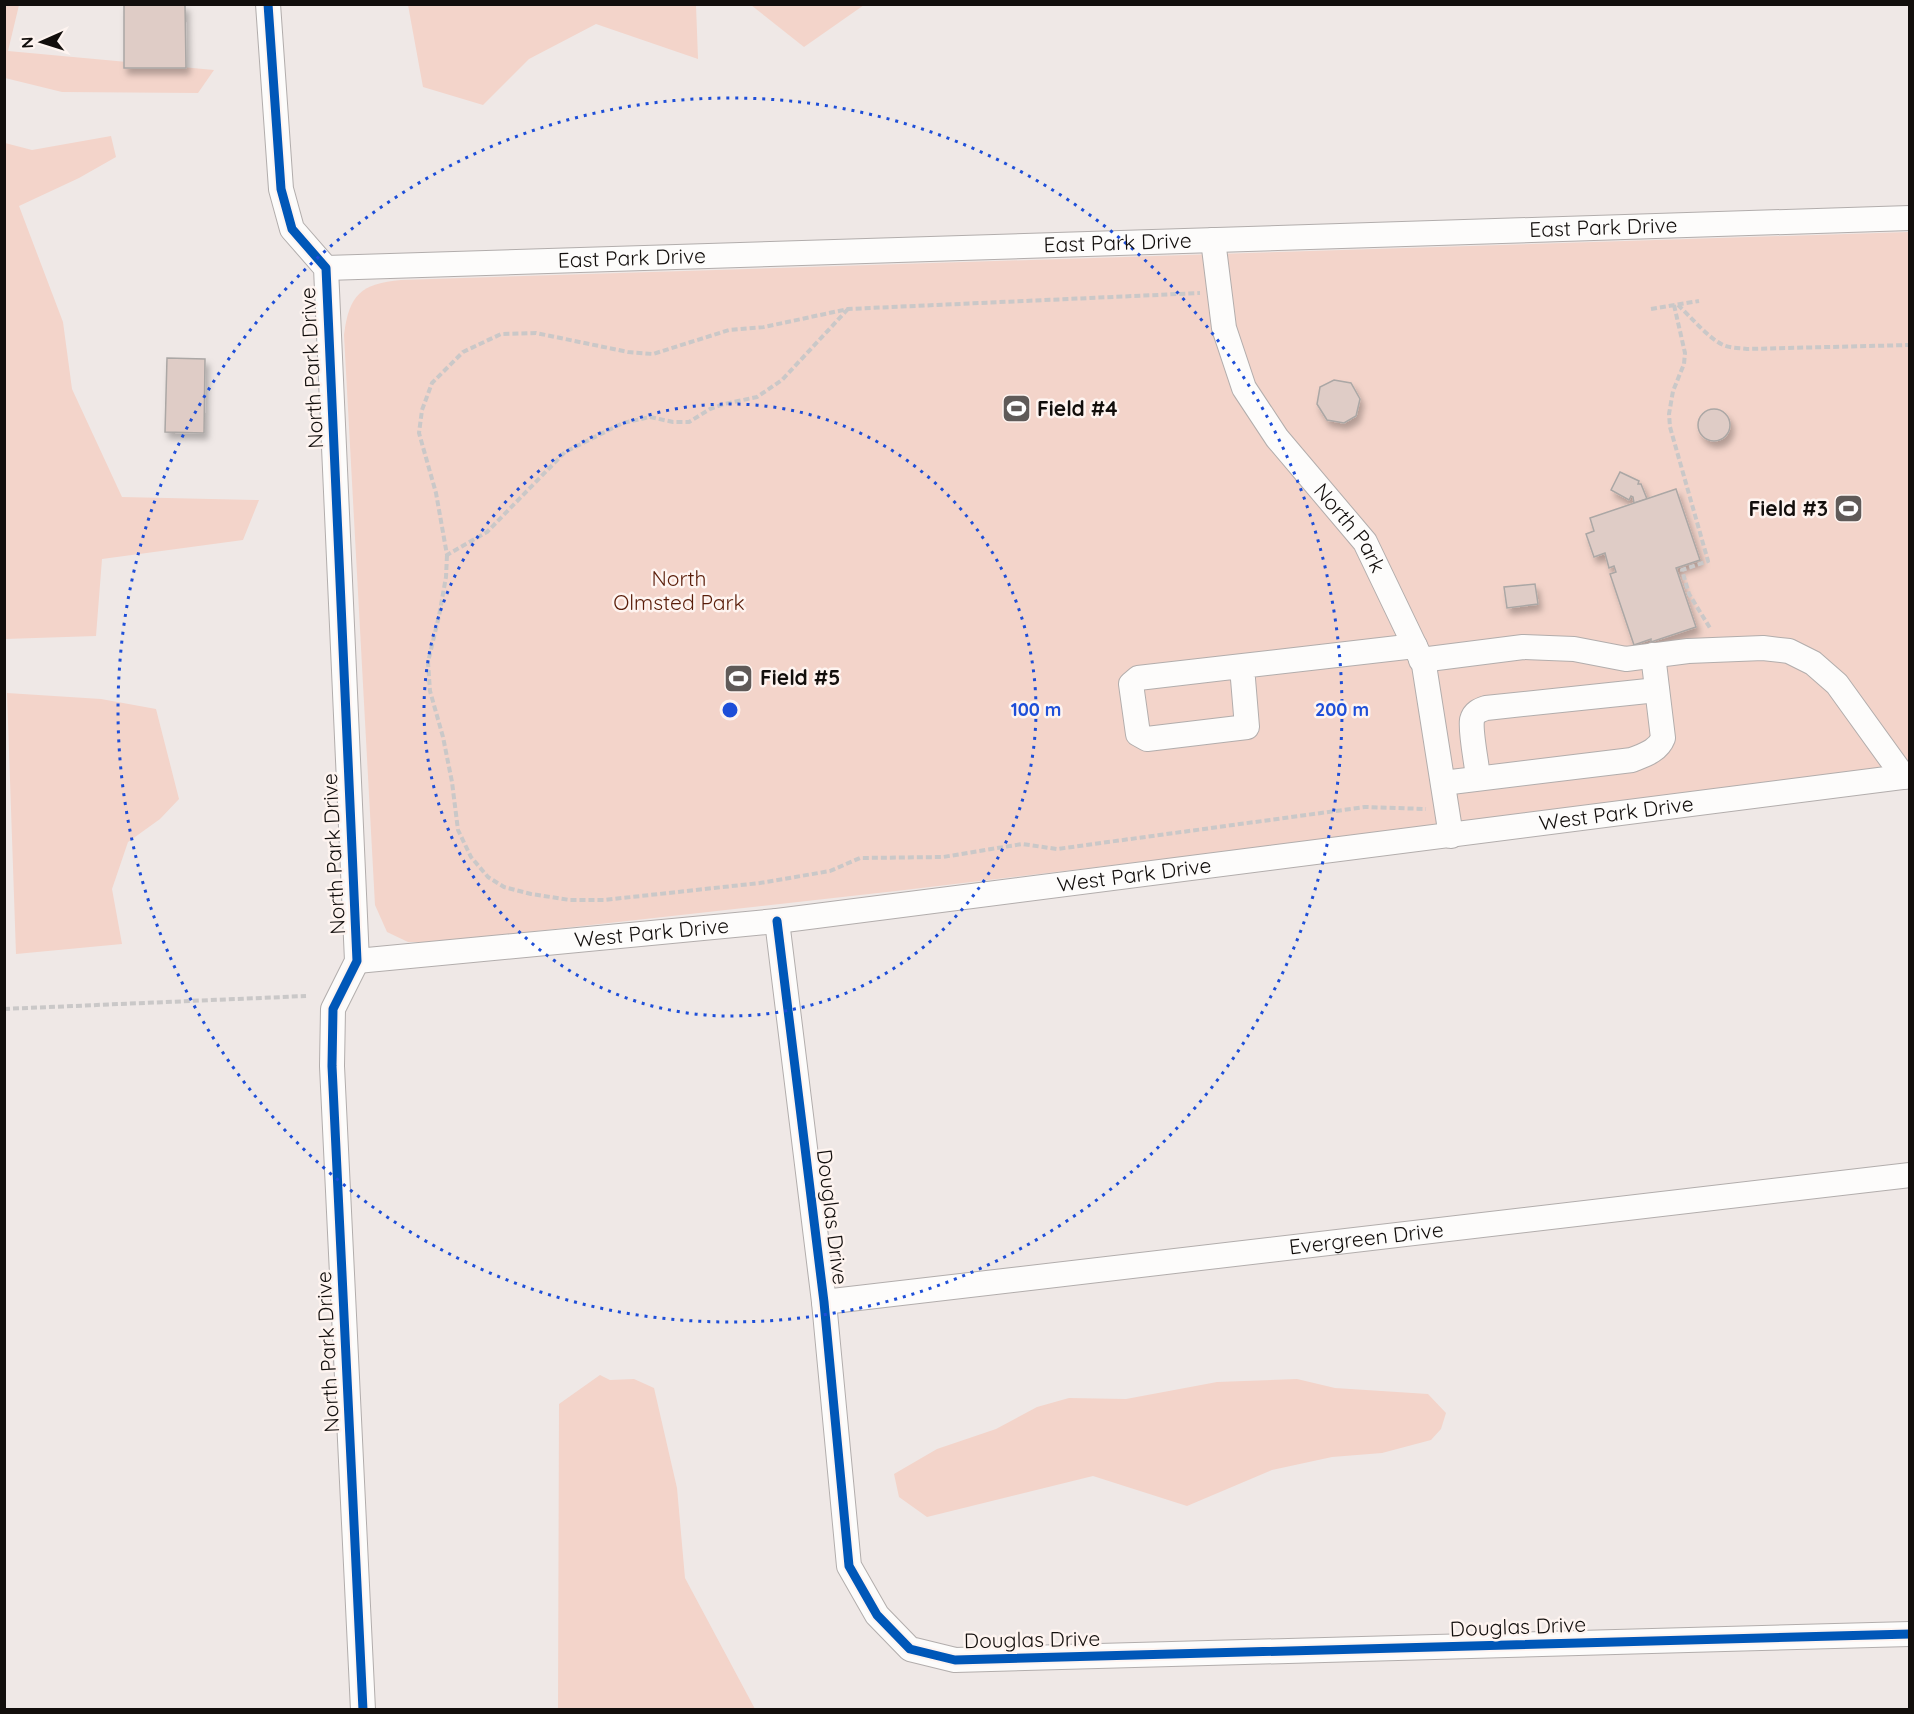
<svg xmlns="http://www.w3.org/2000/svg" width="1914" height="1714" font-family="Quicksand,sans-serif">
<defs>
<filter id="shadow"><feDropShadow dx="3.5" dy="6" stdDeviation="3" flood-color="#0004"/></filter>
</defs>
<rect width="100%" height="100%" fill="#efe8e6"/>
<g fill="#f3d4ca">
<polygon points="5,4 19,5 8,51 214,70 198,93 62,92 5,78"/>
<polygon points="408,5 696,5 698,59 596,24 529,59 483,105 423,87"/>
<polygon points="751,5 864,5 804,47"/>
<polygon points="111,136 116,157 79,178 19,206 63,322 72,389 122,497 259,500 243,540 102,559 96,636 5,639 5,143 32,150"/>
<path d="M1909 232V767L1359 836 896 891 438 942H408L387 932 375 905 344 335C349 294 361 284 401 280Z"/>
<polygon points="7,693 101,699 156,709 179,799 160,819 128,842 112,889 122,944 16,954"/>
<polygon points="600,1375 610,1380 634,1379 654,1388 677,1488 685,1578 755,1709 558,1709 559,1404"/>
<polygon points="1297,1379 1335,1388 1428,1394 1446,1413 1441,1429 1431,1440 1382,1453 1332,1457 1272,1470 1187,1506 1093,1476 927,1517 899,1497 894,1474 937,1449 996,1429 1037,1407 1069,1398 1126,1399 1217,1382"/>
</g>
<g fill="#dfccc6" stroke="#aba7a5" stroke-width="1.5" filter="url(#shadow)">
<polygon points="124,5 185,5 186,68 124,68"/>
<polygon points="167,358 205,359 204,433 165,432"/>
<polygon points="1334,380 1351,383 1360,399 1356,416 1344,423 1327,420 1317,404 1320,387"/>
<circle cx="1714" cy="425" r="16"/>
<polygon points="1620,472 1639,481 1638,484 1641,484 1647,499 1634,503 1633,497 1631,496 1629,500 1611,490"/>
<polygon points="1676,489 1700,560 1676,568 1696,627 1651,642 1651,639 1634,645 1610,574 1616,572 1614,566 1609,568 1605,553 1594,557 1586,534 1594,531 1590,518"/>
<polygon points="1535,584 1538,604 1507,608 1504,587"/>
</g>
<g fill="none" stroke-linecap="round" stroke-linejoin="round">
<defs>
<g id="minor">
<polyline points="268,4 281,189 292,229 326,268 357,961 333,1009 332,1066 363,1710"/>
<path id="s1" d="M1213 240 1224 328 1244 388 1277 438 1365 542 1424 665 1451 836"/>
<path id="s2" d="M326 268 1910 218"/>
<polyline points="1421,660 1523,647 1574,649 1626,659 1688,651 1763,648 1789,651 1813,663 1837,684 1904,777"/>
<polyline points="1242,667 1247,727 1147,739 1138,734 1131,684 1138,678 1415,646"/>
<path d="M1478 778C1477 764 1470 732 1472 720 1474 712 1480 710 1486 708L1657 690"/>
<path d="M1443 783 1632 760C1644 755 1658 751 1663 738L1653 655"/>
<polyline points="777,921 824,1302 849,1566 877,1615 910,1649 955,1660 1910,1634"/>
<path id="s3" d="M357 961 777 921 1910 776"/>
<path id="s4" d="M824 1302 1910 1175"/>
</g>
</defs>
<use href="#minor" stroke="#b2adac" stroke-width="26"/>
<g stroke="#cac8c8" stroke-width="4" stroke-dasharray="6 3" stroke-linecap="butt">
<polyline points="1674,305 1685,353 1684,364 1673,391 1669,414 1670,427 1708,561 1682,570 1689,594 1710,628"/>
<path d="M1678 305C1691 317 1707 337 1723 345 1730 348 1739 348 1747 349L1910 345"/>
<polyline points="848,309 782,380 757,397 724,404 710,409 689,422 673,422 650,417 623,423 565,452 487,532 447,555 436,493 419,433 422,410 432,383 463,352 501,334 536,333 628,352 653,354 729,330 764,327 848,309 1200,293"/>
<polyline points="1651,309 1699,301"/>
<polyline points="447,555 446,577 439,616 428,662 430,691 443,737 452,782 458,830 471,857 488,877 504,887 531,894 570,900 604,900 760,883 830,871 860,858 943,857 1022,844 1057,849 1365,807 1426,809"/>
<polyline points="4,1009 306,996"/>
</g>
<use href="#minor" stroke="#fdfcfb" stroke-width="24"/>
<defs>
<g id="cycleway">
<polyline points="268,4 281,189 292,229 326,268 357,961 333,1009 332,1066 363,1710"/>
<polyline points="777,921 824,1302 849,1566 877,1615 910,1649 955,1660 1910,1634"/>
</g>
</defs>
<use href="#cycleway" stroke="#fef4f0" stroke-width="13"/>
<use href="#cycleway" stroke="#0057b8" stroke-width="9"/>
</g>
<g fill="none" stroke="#1d4ed8" stroke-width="3" stroke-dasharray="3 6">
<circle cx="730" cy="710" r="306"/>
<circle cx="730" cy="710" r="612"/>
</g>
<defs>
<symbol id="stadium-square" viewBox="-11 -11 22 22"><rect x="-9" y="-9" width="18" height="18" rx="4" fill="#5f5a58" stroke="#fef4f0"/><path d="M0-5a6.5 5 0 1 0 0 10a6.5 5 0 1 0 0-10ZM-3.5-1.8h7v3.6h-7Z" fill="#fff"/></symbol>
</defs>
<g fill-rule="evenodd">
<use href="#stadium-square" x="1000" y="392" width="33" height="33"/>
<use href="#stadium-square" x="1832" y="492" width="33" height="33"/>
<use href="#stadium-square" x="722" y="662" width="33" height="33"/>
</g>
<g text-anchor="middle" stroke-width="5" stroke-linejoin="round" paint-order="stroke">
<g font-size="21" fill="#120e0c" stroke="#fef4f0">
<text dy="7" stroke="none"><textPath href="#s2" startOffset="1278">East Park Drive</textPath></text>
<text dy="7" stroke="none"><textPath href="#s2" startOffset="792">East Park Drive</textPath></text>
<text dy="7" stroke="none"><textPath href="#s2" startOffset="306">East Park Drive</textPath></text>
<text transform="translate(312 368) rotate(-93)" y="7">North Park Drive</text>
<text dy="7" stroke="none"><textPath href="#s1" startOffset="328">North Park</textPath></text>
<text dy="7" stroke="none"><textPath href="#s3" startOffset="1268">West Park Drive</textPath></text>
<text transform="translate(334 854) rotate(-93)" y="7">North Park Drive</text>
<text dy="7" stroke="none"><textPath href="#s3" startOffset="782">West Park Drive</textPath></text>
<text dy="7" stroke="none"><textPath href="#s3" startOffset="296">West Park Drive</textPath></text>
<text transform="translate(832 1217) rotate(83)" y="7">Douglas Drive</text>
<text dy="7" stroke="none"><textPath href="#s4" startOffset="546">Evergreen Drive</textPath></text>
<text transform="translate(328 1352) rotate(-93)" y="7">North Park Drive</text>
<text transform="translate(1518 1627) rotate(-2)" y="7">Douglas Drive</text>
<text transform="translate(1032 1640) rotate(-1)" y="7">Douglas Drive</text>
</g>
<g font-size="21" font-weight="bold" fill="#120e0c" stroke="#fef4f0" text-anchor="start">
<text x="1037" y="416">Field #4</text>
<text x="1828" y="516" text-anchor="end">Field #3</text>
<text x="760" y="685">Field #5</text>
</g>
<g font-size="21" fill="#591c08" stroke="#fef4f0">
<text x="679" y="586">North<tspan x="679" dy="24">Olmsted Park</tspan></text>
</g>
</g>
<circle cx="730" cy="710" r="9" fill="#1d4ed8" stroke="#fef4f0" stroke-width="3"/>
<g font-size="18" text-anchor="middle" font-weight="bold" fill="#1d4ed8" stroke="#fef4f0" stroke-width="5" stroke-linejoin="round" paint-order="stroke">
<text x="1036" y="716">100 m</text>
<text x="1342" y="716">200 m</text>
</g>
<rect width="1914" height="1714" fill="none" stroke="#120e0c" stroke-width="12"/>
<g transform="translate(42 42) rotate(267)" stroke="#fef4f0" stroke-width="4.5" paint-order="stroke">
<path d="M0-4.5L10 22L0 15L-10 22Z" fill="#120e0c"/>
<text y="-9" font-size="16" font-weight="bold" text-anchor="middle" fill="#120e0c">N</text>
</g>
</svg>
